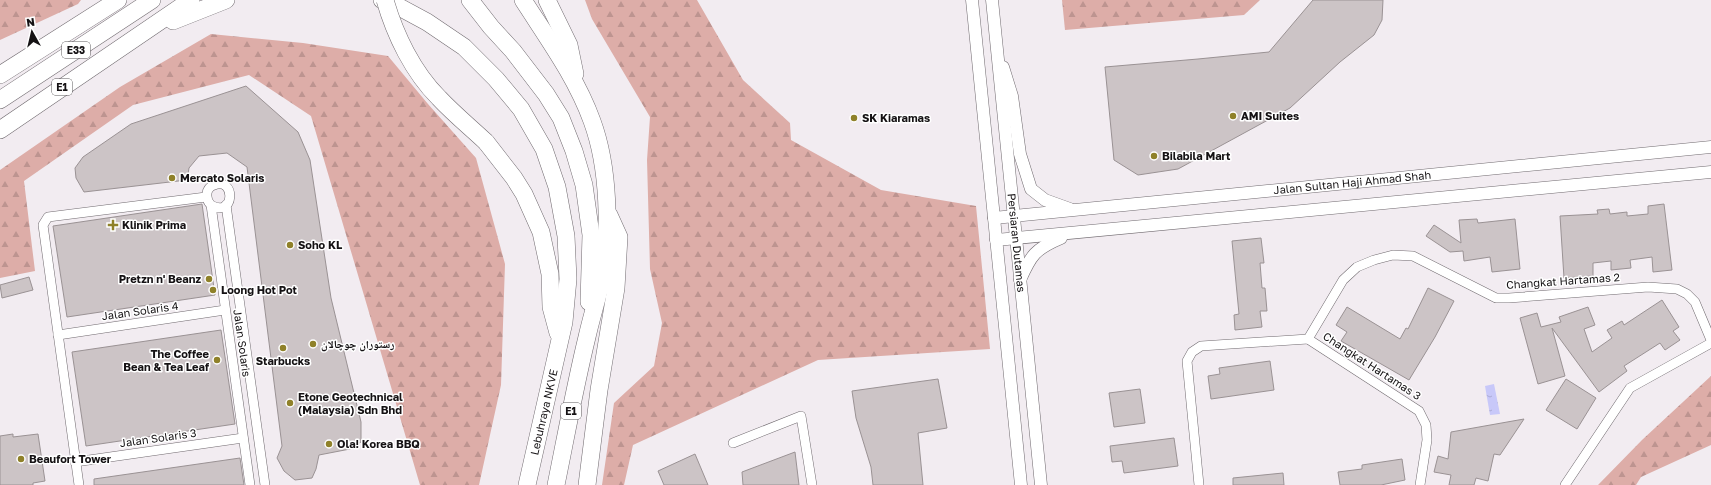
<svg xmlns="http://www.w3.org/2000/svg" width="1711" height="485" font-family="'Golos Text','Noto Naskh Arabic',sans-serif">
<defs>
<pattern id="forest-firs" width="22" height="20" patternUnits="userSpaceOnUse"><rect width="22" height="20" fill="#ddada8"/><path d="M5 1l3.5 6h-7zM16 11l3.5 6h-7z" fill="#bd9490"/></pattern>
<pattern id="water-ripples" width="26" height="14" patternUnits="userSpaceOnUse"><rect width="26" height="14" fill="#c8c8f9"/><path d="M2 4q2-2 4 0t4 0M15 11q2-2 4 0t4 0" fill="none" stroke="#ababd5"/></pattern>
</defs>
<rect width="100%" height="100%" fill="#f2ecf1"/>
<g fill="url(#forest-firs)">
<polygon points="0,0 81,0 78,4 0,40"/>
<polygon points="585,0 697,0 743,80 790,123 791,140 881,190 976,206 990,349 818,360 633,445 624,485 602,485 614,403 654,366 662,323 650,269 647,160 650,117 592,19"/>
<polygon points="1062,0 1260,0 1244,15 1065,30"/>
<polygon points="211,34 303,43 388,56 428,104 476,158 505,264 501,385 479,485 420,485 311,116 249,75 133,105 24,181 35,271 0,278 0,170 120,87"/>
<polygon points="1711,376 1711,445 1641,477 1636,485 1598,485 1642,440"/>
</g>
<polygon fill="url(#water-ripples)" points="1494,384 1500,414 1490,415 1485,386"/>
<g fill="#ccc4c6" stroke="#9a9294">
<polygon points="1313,0 1383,0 1382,20 1374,35 1340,62 1290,108 1178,169 1138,175 1114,160 1105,67 1198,59 1269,52"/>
<polygon points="246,86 298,132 310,160 331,298 361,422 361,442 350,449 319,455 316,469 312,478 295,480 284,471 277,458 282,446 247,167 227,153 199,156 189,168 187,180 84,192 76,178 75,168 83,157 131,124"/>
<polygon points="202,204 215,295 67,317 53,226"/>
<polygon points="1664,204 1672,270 1653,272 1652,257 1630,260 1631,268 1611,270 1611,261 1593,263 1593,276 1564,278 1560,216 1598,214 1597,210 1609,209 1610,214 1627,212 1627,216 1648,214 1648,206"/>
<polygon points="1477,219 1478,223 1515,219 1520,269 1492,272 1490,257 1464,261 1463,251 1450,252 1426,236 1434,225 1461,243 1459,220"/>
<polygon points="1261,238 1264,263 1260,263 1262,288 1265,288 1267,311 1260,311 1262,327 1235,330 1234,315 1239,314 1232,241"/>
<polygon points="29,277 33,290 2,298 0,285"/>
<polygon points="1428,288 1454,301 1435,337 1409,380 1341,341 1347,332 1336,325 1347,307 1400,339 1406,328 1408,329"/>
<polygon points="1662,300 1679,327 1673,331 1680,340 1665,350 1660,343 1624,366 1627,371 1599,392 1552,328 1565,376 1538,384 1520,318 1537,313 1541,327 1561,322 1559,317 1588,307 1595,325 1584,329 1592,352 1612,338 1607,330 1622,321 1624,325"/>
<polygon points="221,330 235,424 86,446 72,352"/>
<polygon points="1270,361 1274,390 1211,399 1208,376 1220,374 1219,368"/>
<polygon points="938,379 947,428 918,433 923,485 873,485 871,467 856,418 852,391"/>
<polygon points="1566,379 1596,398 1577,429 1546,410"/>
<polygon points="1140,389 1145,423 1114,427 1109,393"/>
<polygon points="1524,419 1500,455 1494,454 1488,481 1476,478 1474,485 1449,485 1451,475 1434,472 1438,456 1448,459 1451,432"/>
<polygon points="13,434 13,437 38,434 45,481 33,483 33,485 0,485 0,436"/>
<polygon points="1174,438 1178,466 1124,473 1122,461 1112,462 1110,446"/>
<polygon points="795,452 799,485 743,485 742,472"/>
<polygon points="695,454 708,485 664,485 658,471"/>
<polygon points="240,458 244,485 94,485 94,479"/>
<polygon points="1402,459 1405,480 1381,485 1340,485 1338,472 1362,469 1362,465"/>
<polygon points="1283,473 1284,485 1233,485 1233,478"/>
</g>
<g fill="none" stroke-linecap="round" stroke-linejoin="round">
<defs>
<g id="minor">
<path d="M211 205C235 219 236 176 214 185 205 188 205 199 211 205L250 485"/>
<polyline points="226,205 265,485"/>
<polyline points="58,335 225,310"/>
<polyline points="1308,339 1419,411 1426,425 1427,440 1420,485"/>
<polyline points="733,443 801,416 812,485"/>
<polyline points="75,462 243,438"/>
<polyline points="79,485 43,225 48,217 206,197"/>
<polyline points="1199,485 1187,361 1192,352 1201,346 1308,339 1343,280 1357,267 1374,260 1393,255 1413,256 1496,298 1509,298 1648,287 1677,289 1687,294 1695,302 1711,340"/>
<polyline points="1565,485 1630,388 1711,343"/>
</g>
<g id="tertiary">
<polyline points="972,0 1021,485"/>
<path id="s1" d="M992 0 1041 485"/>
<polyline points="1003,67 1012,96 1020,154 1031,189 1045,200 1070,209"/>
<path id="s2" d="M994 218 1711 147"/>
<polyline points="996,240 1711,172"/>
<path d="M1020 280C1031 255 1035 249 1061 238"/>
</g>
<g id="motorway">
<polyline points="382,0 390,2 427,22 464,47 496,79 521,109 544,149 557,187 566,236 568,279 564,322 527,485"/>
<polyline points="470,0 491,27 513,51 546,94 561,118 574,151 584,185 591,235 589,302"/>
<path d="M523 0C548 39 576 77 592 121 609 167 611 233 601 282 597 300 591 319 587 337 575 386 566 436 556 485"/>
<polyline points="547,0 569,45 575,74"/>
<polyline points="173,21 226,0"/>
<polyline points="0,75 118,0"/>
<polyline points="0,100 152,0"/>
<polyline points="0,130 191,0"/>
<polyline points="486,142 514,178 524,194 541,232 550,274 551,307 558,333"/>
<polyline points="587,485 599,390 616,288 619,237 609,215"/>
</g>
</defs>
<use href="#minor" stroke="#716b70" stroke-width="10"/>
<use href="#tertiary" stroke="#716b70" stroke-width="13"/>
<use href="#motorway" stroke="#716b70" stroke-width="18"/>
<use href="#minor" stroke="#fff" stroke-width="9"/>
<use href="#tertiary" stroke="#fff" stroke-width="12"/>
<use href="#motorway" stroke="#fff" stroke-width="17"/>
<defs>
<path id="motorway-bridge" d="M385 0C395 35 413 72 439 98 454 114 470 127 486 142"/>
</defs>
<use href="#motorway-bridge" stroke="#716b70" stroke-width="18" stroke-linecap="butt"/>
<use href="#motorway-bridge" stroke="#fff" stroke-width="17"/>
</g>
<g fill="#8f8129" stroke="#fff" stroke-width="1.5">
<circle cx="1233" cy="116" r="4"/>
<circle cx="854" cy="118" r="4"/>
<circle cx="1154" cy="156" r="4"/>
<circle cx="172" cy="178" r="4"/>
<path d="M111 219h4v4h4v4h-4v4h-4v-4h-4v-4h4z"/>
<circle cx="290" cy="245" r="4"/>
<circle cx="209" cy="279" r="4"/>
<circle cx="213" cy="290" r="4"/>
<circle cx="313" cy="344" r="4"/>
<circle cx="283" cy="348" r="4"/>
<circle cx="217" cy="360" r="4"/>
<circle cx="290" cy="403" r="4"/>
<circle cx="329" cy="444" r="4"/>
<circle cx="21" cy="459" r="4"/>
</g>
<g text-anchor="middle" stroke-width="3" stroke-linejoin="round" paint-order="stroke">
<g fill="#fff" stroke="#5b595a" stroke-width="1">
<rect x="62" y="42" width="28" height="16" rx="3"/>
<rect x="52" y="79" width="20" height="16" rx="3"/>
<rect x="561" y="403" width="20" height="16" rx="3"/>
</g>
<g font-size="10" font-weight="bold" fill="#151214">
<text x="76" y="54">E33</text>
<text x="62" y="91">E1</text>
<text x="571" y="415">E1</text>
</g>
<g font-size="11" font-weight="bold" fill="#151214" stroke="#fff" text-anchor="start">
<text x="1241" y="120">AMI Suites</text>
<text x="862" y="122">SK Kiaramas</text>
<text x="1162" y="160">Bilabila Mart</text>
<text x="180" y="182">Mercato Solaris</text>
<text x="122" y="229">Klinik Prima</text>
<text x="298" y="249">Soho KL</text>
<text x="201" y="283" text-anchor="end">Pretzn n' Beanz</text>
<text x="221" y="294">Loong Hot Pot</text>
<text x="321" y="348">رستوران چوچالان</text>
<text x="209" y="358" text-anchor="end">The Coffee<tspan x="209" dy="13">Bean &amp; Tea Leaf</tspan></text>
<text x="283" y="365" text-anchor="middle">Starbucks</text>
<text x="298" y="401">Etone Geotechnical<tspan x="298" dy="13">(Malaysia) Sdn Bhd</tspan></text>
<text x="337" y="448">Ola! Korea BBQ</text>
<text x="29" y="463">Beaufort Tower</text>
</g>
<g font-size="11" fill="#151214" stroke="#fff">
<text dy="4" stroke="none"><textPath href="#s2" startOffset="360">Jalan Sultan Haji Ahmad Shah</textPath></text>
<text dy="4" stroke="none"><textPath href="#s1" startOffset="244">Persiaran Dutamas</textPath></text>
<text transform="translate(1563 281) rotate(-4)" y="4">Changkat Hartamas 2</text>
<text transform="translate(140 311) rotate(-8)" y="4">Jalan Solaris 4</text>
<text transform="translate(242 343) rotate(82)" y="4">Jalan Solaris</text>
<text transform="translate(1372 366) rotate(33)" y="4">Changkat Hartamas 3</text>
<text transform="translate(544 412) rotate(-77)" y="4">Lebuhraya NKVE</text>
<text transform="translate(158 438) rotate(-8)" y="4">Jalan Solaris 3</text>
</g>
</g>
<g transform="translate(32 32) rotate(352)" stroke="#ffffff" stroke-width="3" paint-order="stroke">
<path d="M0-3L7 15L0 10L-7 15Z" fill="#151214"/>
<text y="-6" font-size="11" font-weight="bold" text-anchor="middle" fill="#151214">N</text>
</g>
</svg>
